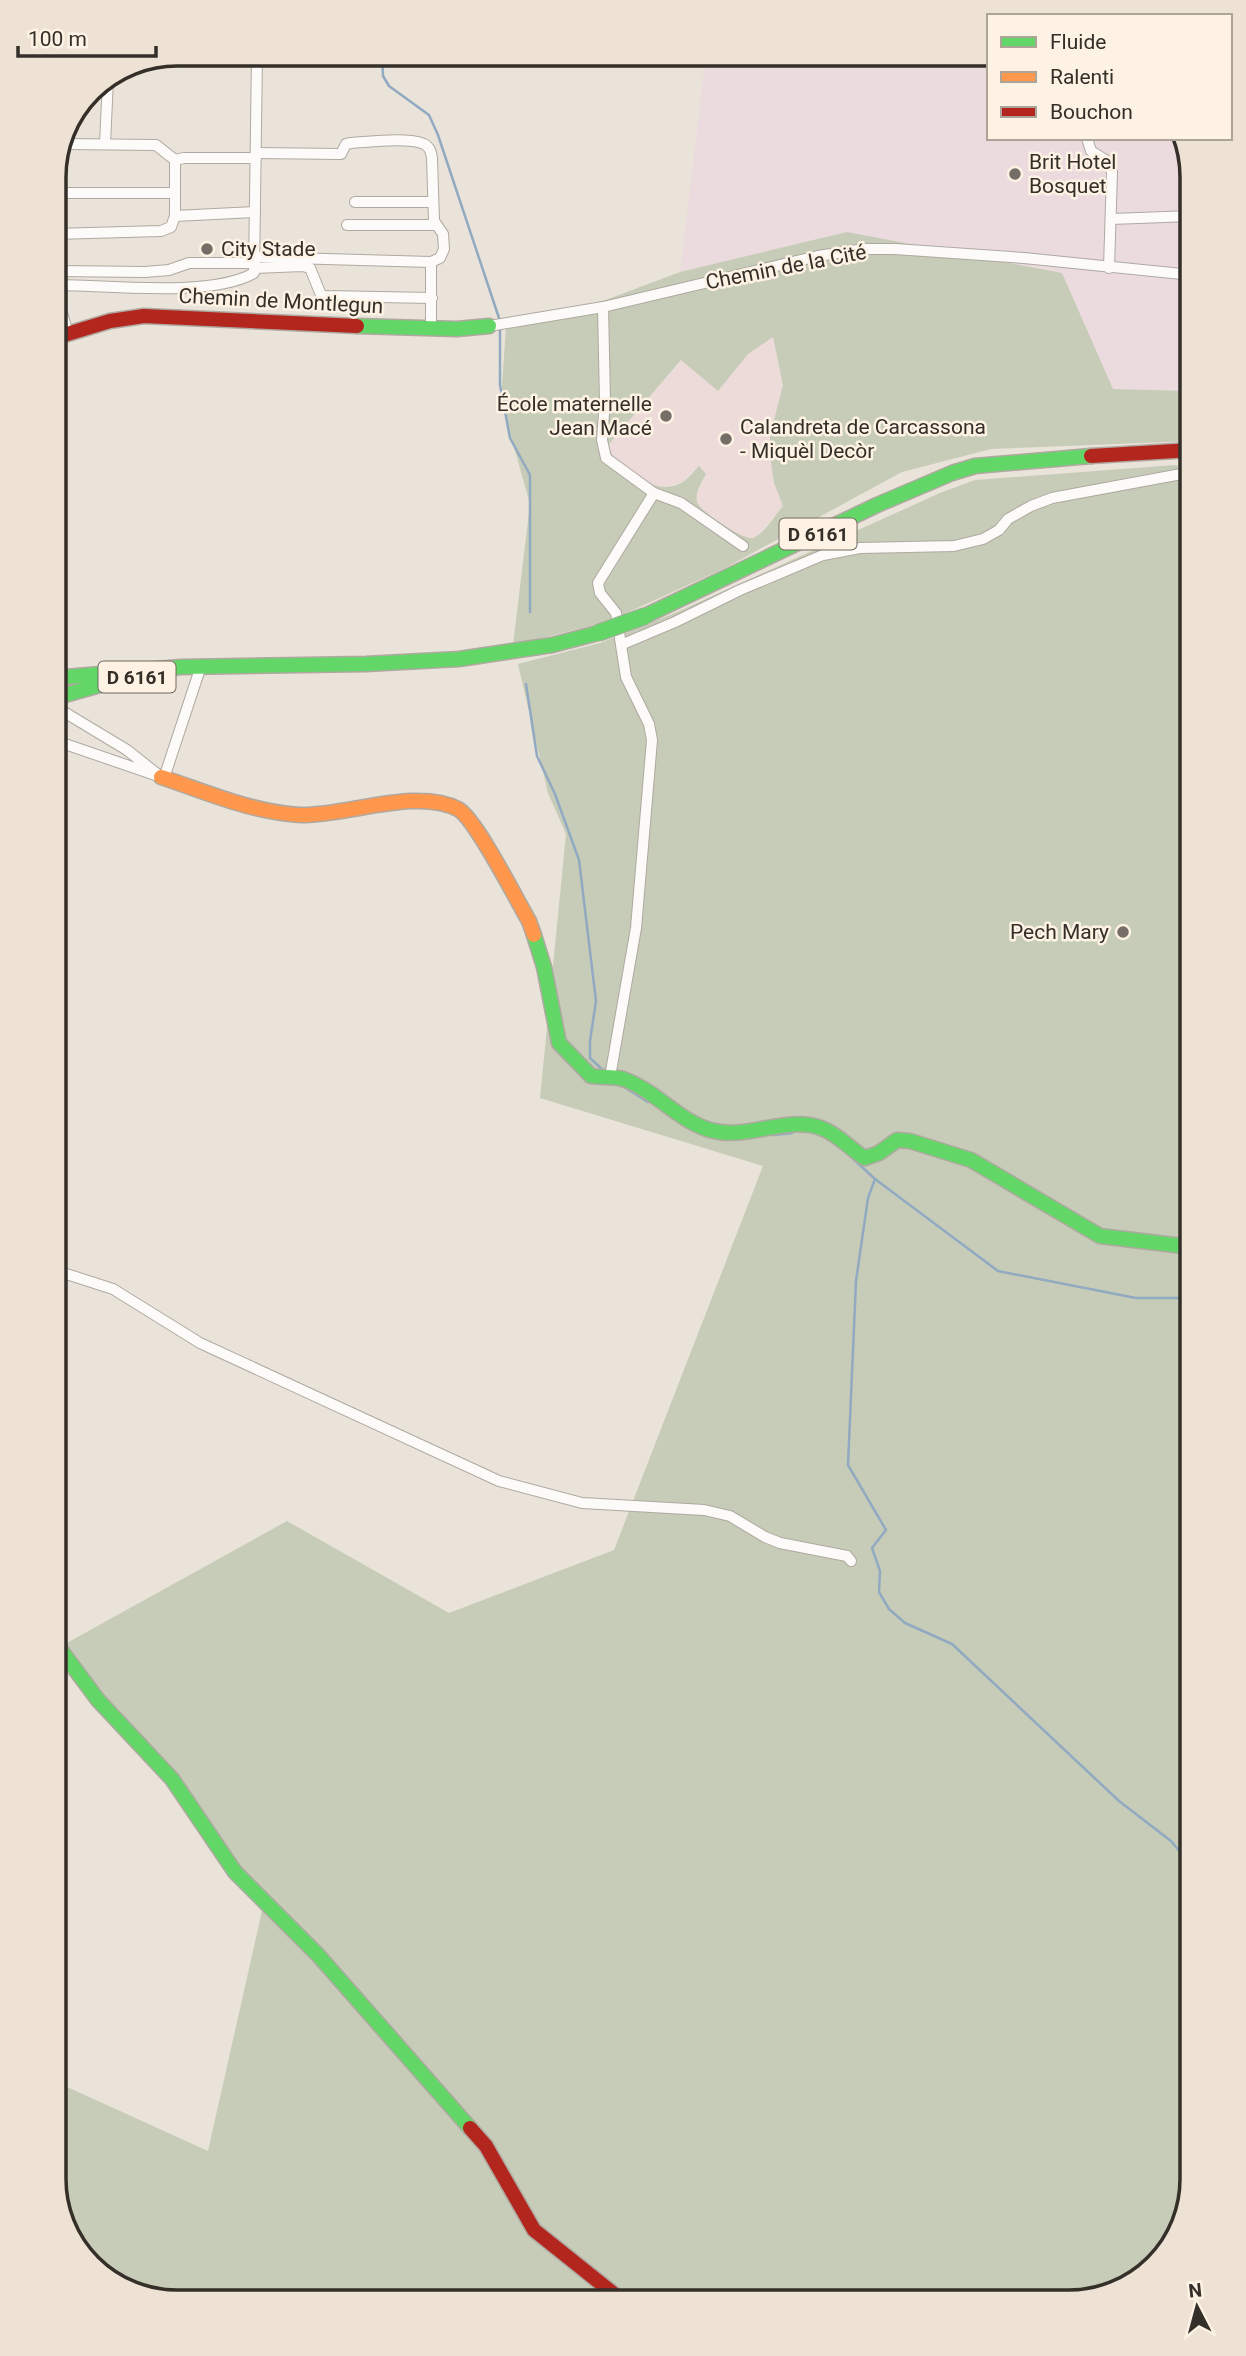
<svg xmlns="http://www.w3.org/2000/svg" width="1246" height="2356" font-family="Roboto,sans-serif">
<rect width="100%" height="100%" fill="#eae3d9"/>
<polygon fill="#ebdbde" points="706,54 989,55 989,138 1184,138 1192,178 1192,370 1187,391 1113,389 847,232 680,272"/>
<polygon fill="#eddbda" points="773,336 783,385 770,436 774,483 783,506 756,537 747,539 737,535 698,505 696,496 706,474 699,467 682,482 659,488 643,480 611,454 609,444 682,360 718,391 748,354"/>
<g fill="#c6ccb7" fill-rule="evenodd">
<path d="M847 232 1062 273 1113 389 1187 391 1192 370V441L991 449 902 472 725 568 607 622 513 645 530 504 501 401 506 327 595 304 680 272ZM773 337 783 385 770 436 771 462 774 483 783 506C775 515 764 534 753 538 744 541 704 513 698 504 693 495 702 482 706 474L699 466C694 471 689 478 683 482 655 498 631 471 611 454L609 444 681 360 718 391 748 354Z"/>
<polygon points="1175,465 1192,470 1192,2179 1171,2247 1116,2292 1068,2302 170,2302 109,2281 64,2226 54,2178 54,2081 208,2151 264,1902 65,1644 287,1521 449,1613 614,1550 763,1166 540,1098 566,834 548,793 518,664 600,643 677,612 940,493 975,480"/>
</g>
<g fill="none" stroke-linecap="round" stroke-linejoin="round">
<g stroke="#91aac2" stroke-width="2.5">
<polyline points="382,54 383,76 389,86 429,115 438,135 500,321"/>
<polyline points="500,327 500,385 510,438 530,475 530,612"/>
<polyline points="526,684 537,756 555,794 579,860 596,1001 590,1041 590,1058 605,1072"/>
<polyline points="624,1087 648,1102"/>
<polyline points="774,1135 792,1133"/>
<polyline points="709,1136 722,1139"/>
<polyline points="849,1155 875,1179 998,1271 1136,1298 1192,1298"/>
<polyline points="875,1179 868,1198 856,1281 848,1465 886,1530 872,1548 880,1571 879,1592 889,1609 905,1623 952,1644 1119,1801 1171,1841 1192,1866"/>
</g>
<defs>
<g id="street">
<polyline points="1087,138 1091,151 1107,161 1112,172 1109,268"/>
<polyline points="105,144 108,79"/>
<path d="M256 153 341 154 346 144 351 143C370 142 407 137 424 144 430 147 431 152 432 158L434 221 443 234 444 249 440 258 431 262"/>
<polyline points="175,160 184,158 256,158"/>
<polyline points="54,193 174,193"/>
<polyline points="355,202 432,202"/>
<polyline points="175,216 255,212"/>
<polyline points="1111,219 1192,216"/>
<polyline points="347,225 435,225"/>
<polyline points="54,234 161,231 171,227 175,216 175,160 156,145 66,144"/>
<polyline points="255,257 431,262 431,329"/>
<polyline points="54,264 62,285 61,309 68,334"/>
<polyline points="255,268 302,266 310,268 321,295 325,296 432,298"/>
<polyline points="56,271 145,272 169,270 189,263 255,263"/>
<path d="M62 285C112 286 213 297 254 273L257 54"/>
<polyline points="603,307 605,401 602,440 606,458 654,493 681,503 743,546"/>
<polyline points="489,326 603,307 818,256 864,249 895,249 1024,258 1192,275"/>
<polyline points="623,644 675,622 740,590 823,555 860,548 954,546 983,539 999,530 1008,519 1031,506 1052,498 1192,472"/>
<polyline points="54,743 65,744 161,777 127,750 54,706"/>
<polyline points="164,778 200,669"/>
<polyline points="610,1077 636,928 652,740 649,724 626,677 616,613 600,593 598,583 654,493"/>
<polyline points="54,1270 113,1289 200,1343 499,1481 582,1503 704,1510 730,1516 765,1537 780,1543 847,1556 851,1561"/>
</g>
<g id="fast">
<polyline points="985,55 989,58"/>
<polyline points="357,326 457,329 489,326"/>
<polyline points="1191,459 1192,459"/>
<polyline points="645,616 877,505 952,473 975,466 1091,456"/>
<polyline points="54,678 181,667 366,664 459,659 552,645 598,633"/>
<polyline points="54,698 121,679"/>
<path d="M534 935 544 967 559 1043 591 1076C601 1078 613 1076 623 1079 655 1090 677 1120 710 1130 747 1141 786 1115 821 1128 838 1134 850 1149 865 1158L879 1153 897 1140 910 1141 971 1160 1100 1236 1183 1246 1192 1250"/>
<polyline points="54,1641 98,1700 172,1779 235,1872 318,1955 470,2128"/>
</g>
<path id="slow" d="M161 777C206 792 251 812 300 815 344 817 416 787 458 809 476 819 516 899 529 921L534 935"/>
<g id="jam">
<polyline points="54,338 110,321 144,316 357,326"/>
<polyline points="1091,456 1192,450"/>
<polyline points="470,2128 486,2146 534,2230 624,2302"/>
</g>
</defs>
<use href="#street" stroke="#afa9a1" stroke-width="12"/>
<use href="#fast" stroke="#afa9a1" stroke-width="17"/>
<use href="#slow" stroke="#afa9a1" stroke-width="17"/>
<use href="#jam" stroke="#afa9a1" stroke-width="17"/>
<use href="#street" stroke="#fcfbf9" stroke-width="10"/>
<use href="#fast" stroke="#63d668" stroke-width="14"/>
<use href="#slow" stroke="#ff974d" stroke-width="14"/>
<use href="#jam" stroke="#b3261e" stroke-width="14"/>
<defs>
<polyline id="fast-bridge" points="598,633 645,616"/>
</defs>
<use href="#fast-bridge" stroke="#a5ad9b" stroke-width="18" stroke-linecap="butt"/>
<use href="#fast-bridge" stroke="#63d668" stroke-width="16"/>
</g>
<g fill="#746e66" stroke="#fdf2e3" stroke-width="2.5">
<circle cx="1015" cy="174" r="7"/>
<circle cx="207" cy="249" r="7"/>
<circle cx="666" cy="416" r="7"/>
<circle cx="726" cy="439" r="7"/>
<circle cx="1123" cy="932" r="7"/>
</g>
<g text-anchor="middle" stroke-width="5" stroke-linejoin="round" paint-order="stroke">
<g fill="#fdf2e3" stroke="#706a60" stroke-width="2">
<rect x="779.5" y="518.5" width="77" height="31" rx="5"/>
<rect x="98.5" y="661.5" width="77" height="31" rx="5"/>
</g>
<g font-size="19" font-weight="bold" fill="#342f28">
<text x="818" y="541">D 6161</text>
<text x="137" y="684">D 6161</text>
</g>
<g font-size="21" fill="#342f28" stroke="#fdf2e3" text-anchor="start">
<text x="1029" y="169">Brit Hotel<tspan x="1029" dy="24">Bosquet</tspan></text>
<text x="221" y="256">City Stade</text>
<text x="652" y="411" text-anchor="end">École maternelle<tspan x="652" dy="24">Jean Macé</tspan></text>
<text x="740" y="434">Calandreta de Carcassona<tspan x="740" dy="24">- Miquèl Decòr</tspan></text>
<text x="1109" y="939" text-anchor="end">Pech Mary</text>
</g>
<g font-size="21" fill="#342f28" stroke="#fdf2e3">
<text transform="translate(786 267) rotate(-11)" y="7">Chemin de la Cité</text>
<text transform="translate(281 301) rotate(3)" y="7">Chemin de Montlegun</text>
</g>
</g>
<path d="M0 0H1246V2356H0ZM177 66H1069A111 111 0 0 1 1180 177V2179A111 111 0 0 1 1069 2290H177A111 111 0 0 1 66 2179V177A111 111 0 0 1 177 66Z" fill="#ede2d4" fill-rule="evenodd"/>
<path fill="none" stroke="#342f28" stroke-width="3.5" d="M177 66H1069A111 111 0 0 1 1180 177V2179A111 111 0 0 1 1069 2290H177A111 111 0 0 1 66 2179V177A111 111 0 0 1 177 66Z"/>
<rect x="987" y="14" width="245" height="126" fill="#fdf2e3" stroke="#ada498" stroke-width="2"/>
<rect x="1001" y="37" width="35" height="10" fill="#63d668" stroke="#ada498" stroke-width="2"/>
<text x="1050" y="49" font-size="21" fill="#342f28">Fluide</text>
<rect x="1001" y="72" width="35" height="10" fill="#ff974d" stroke="#ada498" stroke-width="2"/>
<text x="1050" y="84" font-size="21" fill="#342f28">Ralenti</text>
<rect x="1001" y="107" width="35" height="10" fill="#b3261e" stroke="#ada498" stroke-width="2"/>
<text x="1050" y="119" font-size="21" fill="#342f28">Bouchon</text>
<g transform="translate(1197 2307) rotate(354)" stroke="#fdf2e3" stroke-width="5" paint-order="stroke">
<path d="M0-5L12 26L0 18L-12 26Z" fill="#342f28"/>
<text y="-10" font-size="19" font-weight="bold" text-anchor="middle" fill="#342f28">N</text>
</g>
<path d="M18 46v10h138v-10" fill="none" stroke="#342f28" stroke-width="3.5"/>
<text x="28" y="46" font-size="21" fill="#342f28" stroke="#fdf2e3" stroke-width="5" paint-order="stroke">100 m</text>
</svg>
